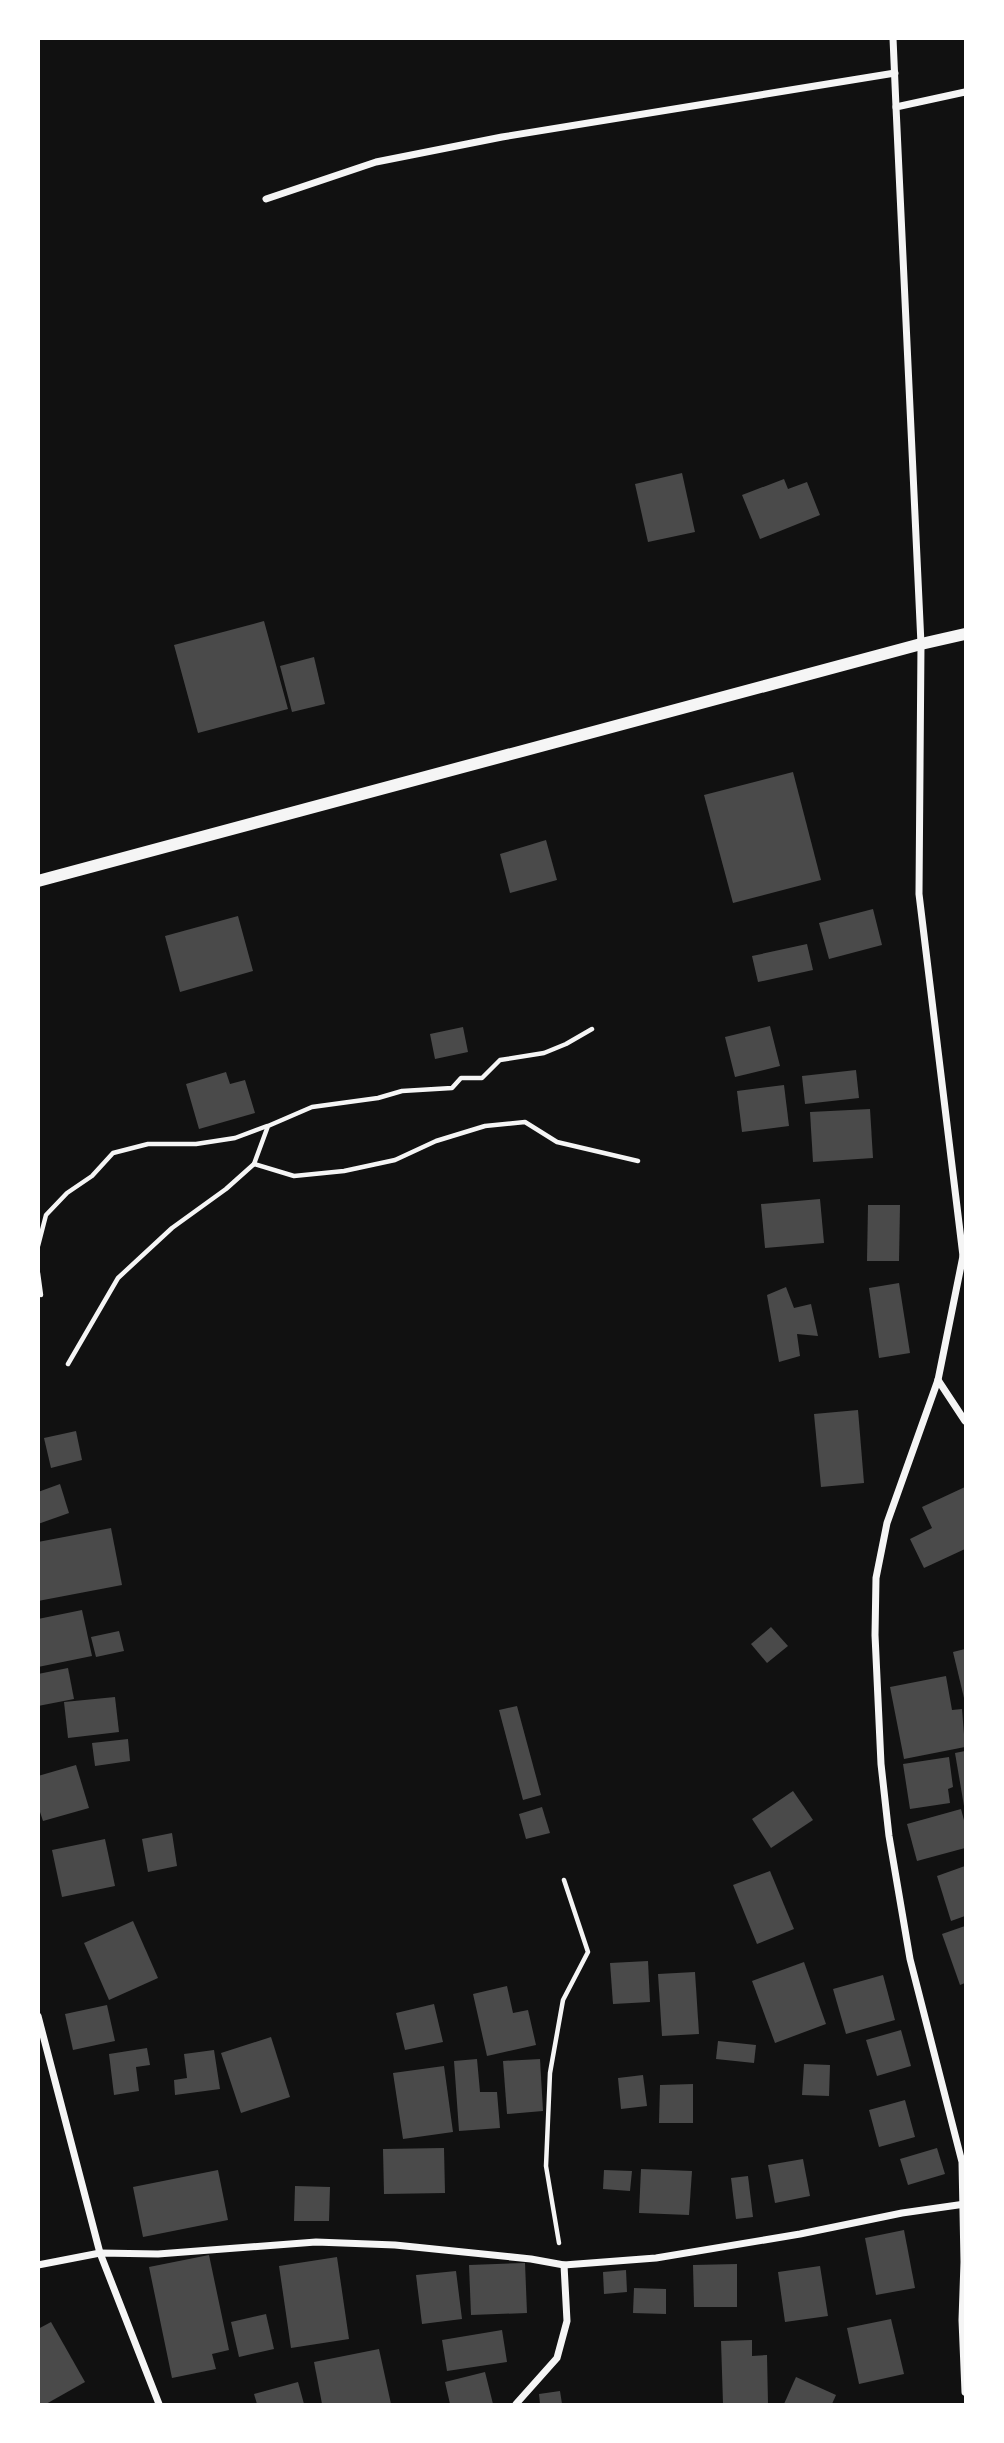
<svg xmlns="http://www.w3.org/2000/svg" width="1004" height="2443" font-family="Arial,sans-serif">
<rect width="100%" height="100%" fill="#111"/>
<g fill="#4a4a4a">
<polygon points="682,473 695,532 648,542 635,484"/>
<polygon points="784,479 788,489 807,482 820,515 760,539 742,495"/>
<polygon points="264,621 288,709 198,733 174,645"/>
<polygon points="314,657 325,704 292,712 280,666"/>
<polygon points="793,772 821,880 733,903 704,795"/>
<polygon points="546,840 557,880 510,893 500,854"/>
<polygon points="873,909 882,945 829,959 819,923"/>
<polygon points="238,916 253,971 180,992 165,936"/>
<polygon points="807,944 813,970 758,982 752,956"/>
<polygon points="770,1026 780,1066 735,1077 725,1037"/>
<polygon points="463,1027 468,1052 435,1059 430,1034"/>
<polygon points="856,1070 859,1098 805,1104 802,1076"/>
<polygon points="226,1072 230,1084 245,1080 255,1113 199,1129 186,1084"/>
<polygon points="784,1085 789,1126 742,1132 737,1091"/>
<polygon points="870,1109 873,1158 813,1162 810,1112"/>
<polygon points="820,1199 824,1243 765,1248 761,1204"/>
<polygon points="868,1205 900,1205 899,1261 867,1261"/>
<polygon points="899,1283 910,1353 879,1358 869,1288"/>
<polygon points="786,1287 794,1308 811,1304 818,1336 797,1334 800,1356 779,1362 767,1295"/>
<polygon points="858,1410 864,1483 821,1487 814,1414"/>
<polygon points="76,1431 82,1460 51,1468 44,1438"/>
<polygon points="60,1484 69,1513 38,1524 38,1492"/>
<polygon points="965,1487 965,1549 924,1568 910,1539 932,1528 922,1507"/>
<polygon points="111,1528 122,1585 38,1601 38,1542"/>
<polygon points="82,1610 92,1656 38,1667 38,1619"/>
<polygon points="771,1627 788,1646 767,1663 751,1644"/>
<polygon points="119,1631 124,1651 96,1657 91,1637"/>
<polygon points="965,1649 965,1698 964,1698 953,1652"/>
<polygon points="68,1668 74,1699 38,1706 38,1674"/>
<polygon points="946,1676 952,1710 962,1709 965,1747 904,1759 890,1687"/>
<polygon points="115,1697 119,1732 68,1738 64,1702"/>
<polygon points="517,1706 541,1795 523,1800 499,1710"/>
<polygon points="128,1739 130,1761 95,1766 92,1743"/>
<polygon points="965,1751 965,1806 964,1806 955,1753"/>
<polygon points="949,1757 953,1787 948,1789 950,1803 910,1809 903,1764"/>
<polygon points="76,1765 89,1808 43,1821 38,1806 38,1776"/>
<polygon points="793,1791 813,1820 771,1848 752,1819"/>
<polygon points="542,1807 550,1833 526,1839 519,1814"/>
<polygon points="961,1809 965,1824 965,1848 917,1861 907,1824"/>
<polygon points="172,1833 177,1866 148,1872 142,1839"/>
<polygon points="105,1839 115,1886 62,1897 52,1850"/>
<polygon points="965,1866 965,1916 951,1921 937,1876"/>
<polygon points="770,1871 794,1929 757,1944 733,1885"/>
<polygon points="133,1921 158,1978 109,2000 84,1943"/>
<polygon points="965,1926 965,1983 960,1985 942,1934"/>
<polygon points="648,1961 650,2002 613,2004 610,1963"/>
<polygon points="804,1962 826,2024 775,2043 752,1981"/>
<polygon points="695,1972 699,2034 662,2036 658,1974"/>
<polygon points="883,1975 895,2020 846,2034 833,1989"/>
<polygon points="507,1986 513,2013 528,2010 536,2045 487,2056 473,1994"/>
<polygon points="434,2004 443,2042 405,2050 396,2013"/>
<polygon points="107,2005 115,2041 73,2050 65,2014"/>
<polygon points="901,2030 911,2066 877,2076 866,2040"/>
<polygon points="271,2037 290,2097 241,2113 221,2053"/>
<polygon points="718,2041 756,2045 754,2063 716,2059"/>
<polygon points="147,2048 150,2065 136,2067 139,2091 114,2095 109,2054"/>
<polygon points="214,2050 220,2089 175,2095 174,2080 187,2078 184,2054"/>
<polygon points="477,2059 480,2092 497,2092 500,2128 459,2131 454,2061"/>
<polygon points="540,2059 543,2111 507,2114 503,2061"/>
<polygon points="804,2064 830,2065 829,2096 802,2095"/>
<polygon points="444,2066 453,2132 403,2139 393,2073"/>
<polygon points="643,2075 647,2106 621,2109 618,2078"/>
<polygon points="693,2084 693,2123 659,2123 660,2085"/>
<polygon points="905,2100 915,2137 879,2147 869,2110"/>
<polygon points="444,2148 445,2193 384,2194 383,2149"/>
<polygon points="937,2148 945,2174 908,2185 900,2159"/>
<polygon points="803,2159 810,2196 775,2203 768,2165"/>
<polygon points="641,2169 692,2171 689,2215 639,2213"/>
<polygon points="218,2170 228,2220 143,2237 133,2187"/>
<polygon points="604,2170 632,2171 630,2191 603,2189"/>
<polygon points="748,2176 753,2217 736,2219 731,2178"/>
<polygon points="295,2186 330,2187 329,2221 294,2221"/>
<polygon points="904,2230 915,2288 876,2295 865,2238"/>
<polygon points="209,2255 229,2350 212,2354 216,2369 172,2378 149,2267"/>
<polygon points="337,2257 349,2339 291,2348 279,2266"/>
<polygon points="525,2263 527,2313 471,2315 469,2265"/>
<polygon points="737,2264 737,2307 694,2307 693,2265"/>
<polygon points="820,2266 828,2316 785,2322 778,2272"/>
<polygon points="626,2270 627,2292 604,2294 603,2272"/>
<polygon points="456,2271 462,2319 422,2324 416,2275"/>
<polygon points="634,2288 666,2289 666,2314 633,2313"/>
<polygon points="266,2314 274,2349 239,2357 231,2322"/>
<polygon points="891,2319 904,2374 859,2384 847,2328"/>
<polygon points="51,2322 85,2382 46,2404 38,2404 38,2329"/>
<polygon points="502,2330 507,2362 447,2371 442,2340"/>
<polygon points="752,2340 752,2356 767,2355 768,2404 723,2404 721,2341"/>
<polygon points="379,2349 391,2404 322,2404 314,2362"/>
<polygon points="485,2372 493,2404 450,2404 445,2382"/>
<polygon points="796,2377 836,2395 832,2404 784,2404"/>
<polygon points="298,2382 304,2404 257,2404 254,2394"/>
<polygon points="560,2391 562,2404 540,2404 539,2394"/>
</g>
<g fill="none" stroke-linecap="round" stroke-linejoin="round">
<g stroke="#f5f5f5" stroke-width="4.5">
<polyline points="254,1164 268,1126 312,1107 378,1098 402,1091 452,1088 461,1078 482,1078 500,1060 544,1053 566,1044 592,1029"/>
<polyline points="38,1246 46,1215 67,1193 92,1176 113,1153 148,1144 196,1144 235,1138 267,1126"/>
<polyline points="38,1273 41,1295"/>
<polyline points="68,1364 118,1278 172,1228 226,1189 254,1164 294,1176 344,1171 395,1160 436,1141 485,1126 525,1122 557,1142 638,1161"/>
<polyline points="559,2243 546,2166 550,2073 563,2000 588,1952 564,1880"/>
</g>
<g stroke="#f5f5f5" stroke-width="7">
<polyline points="893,38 896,107"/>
<polyline points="266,199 376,162 502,137 895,73"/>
<polyline points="965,1255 963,1256 938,1380 887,1523 876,1578 875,1635 881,1764 889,1836 910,1959 962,2162 964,2262 962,2320 965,2392"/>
<polyline points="963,1256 919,894 921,644 896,107 965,92"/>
<polyline points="938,1380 965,1421"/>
<polyline points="38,2016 100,2253 159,2404"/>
<polyline points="38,2265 100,2253 158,2254 316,2242 395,2245 531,2259 564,2265 656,2258 800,2234 902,2213 965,2204"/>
<polyline points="516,2404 557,2358 567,2321 564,2265"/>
</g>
<polyline stroke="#f5f5f5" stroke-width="12" points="38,881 921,644 965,634"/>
</g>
<rect width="1004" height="2443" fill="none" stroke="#ffffff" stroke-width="80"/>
</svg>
